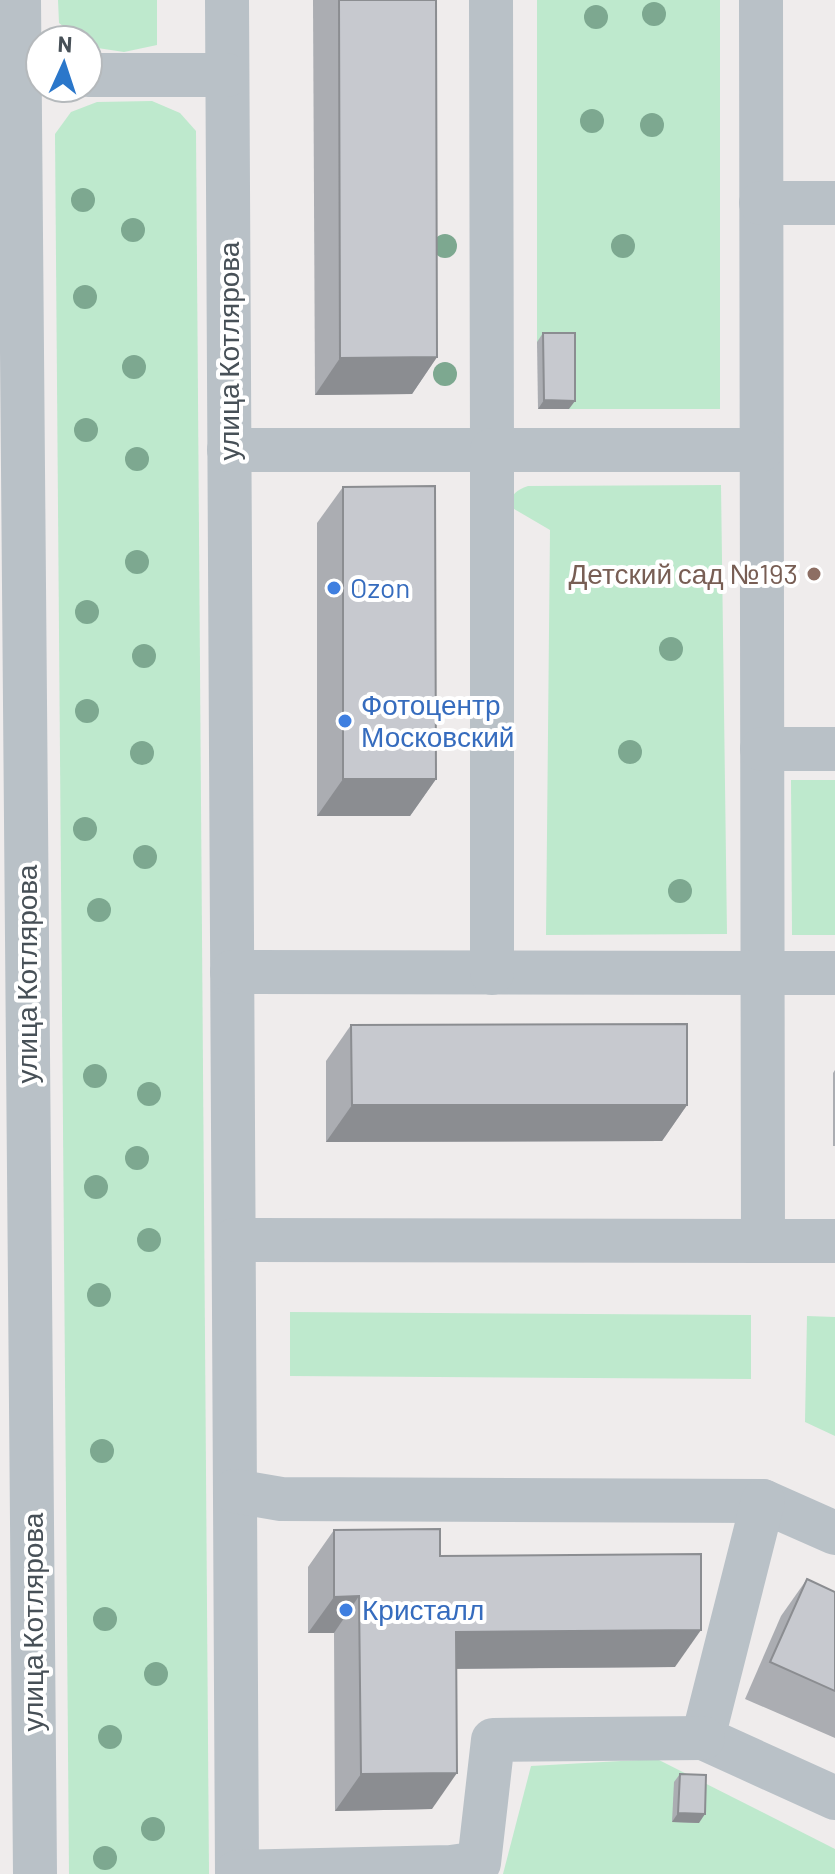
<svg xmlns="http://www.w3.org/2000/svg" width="835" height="1874" font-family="Barlow,sans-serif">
<rect width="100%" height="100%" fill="#efecec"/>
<g fill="#bee9cd">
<polygon points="58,0 157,0 157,45 124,52 91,47 88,40 81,40 59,23"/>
<polygon points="537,0 720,0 720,409 569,409 569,342 537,342"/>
<polygon points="152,101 180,113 196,131 209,1874 69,1874 55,134 71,112 97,102"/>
<path d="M721 485 727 934 546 935 550 530 509 506C512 494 516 490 528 486Z"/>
<polygon points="791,780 835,780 835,935 792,935"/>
<polygon points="290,1312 751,1315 751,1379 290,1376"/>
<polygon points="807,1316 835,1317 835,1436 805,1422"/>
<polygon points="657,1759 835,1849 835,1874 503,1874 531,1766"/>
</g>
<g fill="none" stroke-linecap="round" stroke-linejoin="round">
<g stroke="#b9c1c7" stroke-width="44">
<polyline points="19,0 35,1874"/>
<polyline points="227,0 237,1874"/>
<polyline points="761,0 763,1240"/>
<polyline points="88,75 227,75"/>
<polyline points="761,203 835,203"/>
<polyline points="229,450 492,450 491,0"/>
<polyline points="762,749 835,749"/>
<polyline points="232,972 835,973"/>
<polyline points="492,973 492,450 761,450"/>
<polyline points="234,1240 835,1241"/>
<polyline points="235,1491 281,1499 763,1501 835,1533"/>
<polyline points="763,1501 703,1738 835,1798"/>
<polyline points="237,1872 451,1867 479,1863 493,1740 703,1738"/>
</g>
</g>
<g fill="#7da890">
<circle cx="654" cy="14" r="12"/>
<circle cx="596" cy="17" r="12"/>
<circle cx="592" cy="121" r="12"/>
<circle cx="652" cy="125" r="12"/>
<circle cx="83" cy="200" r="12"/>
<circle cx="133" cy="230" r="12"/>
<circle cx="445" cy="246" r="12"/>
<circle cx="623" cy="246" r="12"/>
<circle cx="85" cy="297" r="12"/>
<circle cx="134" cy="367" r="12"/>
<circle cx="445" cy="374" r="12"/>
<circle cx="86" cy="430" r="12"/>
<circle cx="137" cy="459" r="12"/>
<circle cx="137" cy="562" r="12"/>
<circle cx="87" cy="612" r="12"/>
<circle cx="671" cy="649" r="12"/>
<circle cx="144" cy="656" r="12"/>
<circle cx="87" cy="711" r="12"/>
<circle cx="630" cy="752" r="12"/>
<circle cx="142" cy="753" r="12"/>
<circle cx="85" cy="829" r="12"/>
<circle cx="145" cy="857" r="12"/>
<circle cx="680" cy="891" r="12"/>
<circle cx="99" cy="910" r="12"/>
<circle cx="95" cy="1076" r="12"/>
<circle cx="149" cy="1094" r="12"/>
<circle cx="137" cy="1158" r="12"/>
<circle cx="96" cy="1187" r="12"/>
<circle cx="149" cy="1240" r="12"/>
<circle cx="99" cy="1295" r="12"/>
<circle cx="102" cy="1451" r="12"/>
<circle cx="105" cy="1619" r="12"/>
<circle cx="156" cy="1674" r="12"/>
<circle cx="110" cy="1737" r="12"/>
<circle cx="153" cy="1829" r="12"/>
<circle cx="105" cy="1858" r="12"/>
</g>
<g fill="#abadb2">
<polygon points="313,0 436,0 437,357 412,394 315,395"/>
<polygon points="543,333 569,409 538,409 537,342"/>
<polygon points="343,487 436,779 410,816 317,816 317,523"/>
<polygon points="351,1025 687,1105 662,1141 326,1142 326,1061"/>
<polygon points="835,1070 835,1146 833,1146 833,1073"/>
<polygon points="334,1530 440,1556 675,1667 457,1669 432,1809 335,1811 334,1633 308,1633 308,1567"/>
<polygon points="807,1579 835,1592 835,1738 745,1699 781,1616"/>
<polygon points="680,1774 699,1823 672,1822 674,1782"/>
</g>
<g fill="#8b8d91">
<polygon points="437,357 412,394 315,395 340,358"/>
<polygon points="544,400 575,401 569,409 538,409"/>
<polygon points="343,779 436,779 410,816 317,816"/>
<polygon points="352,1105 687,1105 662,1141 326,1142"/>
<polygon points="359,1596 334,1633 308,1633 334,1597"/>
<polygon points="701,1630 675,1667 431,1669 456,1632"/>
<polygon points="457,1773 432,1809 335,1811 361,1774"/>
<polygon points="678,1813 705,1814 699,1823 672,1822"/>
</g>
<g fill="#c7c9cf" stroke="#8b8d91" stroke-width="2">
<polygon points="339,0 436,0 437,357 340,358"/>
<polygon points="543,333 575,333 575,401 544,400"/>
<polygon points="435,486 436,779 343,779 343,487"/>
<polygon points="687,1024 687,1105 352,1105 351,1025"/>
<polygon points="440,1529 440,1556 701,1554 701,1630 456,1632 457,1773 361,1774 359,1596 334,1597 334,1530"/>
<polygon points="807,1579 835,1592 835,1691 770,1662"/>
<polygon points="680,1774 706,1775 705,1814 678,1813"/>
</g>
<circle fill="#8d6e63" stroke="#fff" stroke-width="3" cx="814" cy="574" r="8"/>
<g fill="#3f7fe0" stroke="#fff" stroke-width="3">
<circle cx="334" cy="588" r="8"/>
<circle cx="345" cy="721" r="8"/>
<circle cx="346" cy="1610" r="8"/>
</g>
<g text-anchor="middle" stroke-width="8" stroke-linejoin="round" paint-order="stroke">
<g font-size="28" fill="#475057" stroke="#fff">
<text transform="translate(229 351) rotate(-90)" y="10">улица Котлярова</text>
<text transform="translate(27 974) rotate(-90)" y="10">улица Котлярова</text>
<text transform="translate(33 1622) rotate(-90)" y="10">улица Котлярова</text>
</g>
<g font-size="28" fill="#785e54" stroke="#fff" text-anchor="end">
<text x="798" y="584">Детский сад №193</text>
</g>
<g font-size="28" fill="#366cbe" stroke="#fff" text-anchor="start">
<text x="350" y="598">Ozon</text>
<text x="361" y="715">Фотоцентр<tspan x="361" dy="32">Московский</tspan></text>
<text x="362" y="1620">Кристалл</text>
</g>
</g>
<g transform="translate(64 64) rotate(3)"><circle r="38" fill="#ffffff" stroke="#b5b9bc" stroke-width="2"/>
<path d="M0-6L14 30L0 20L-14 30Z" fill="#2b77ca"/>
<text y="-12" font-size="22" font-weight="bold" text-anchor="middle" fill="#475057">N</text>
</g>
</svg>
